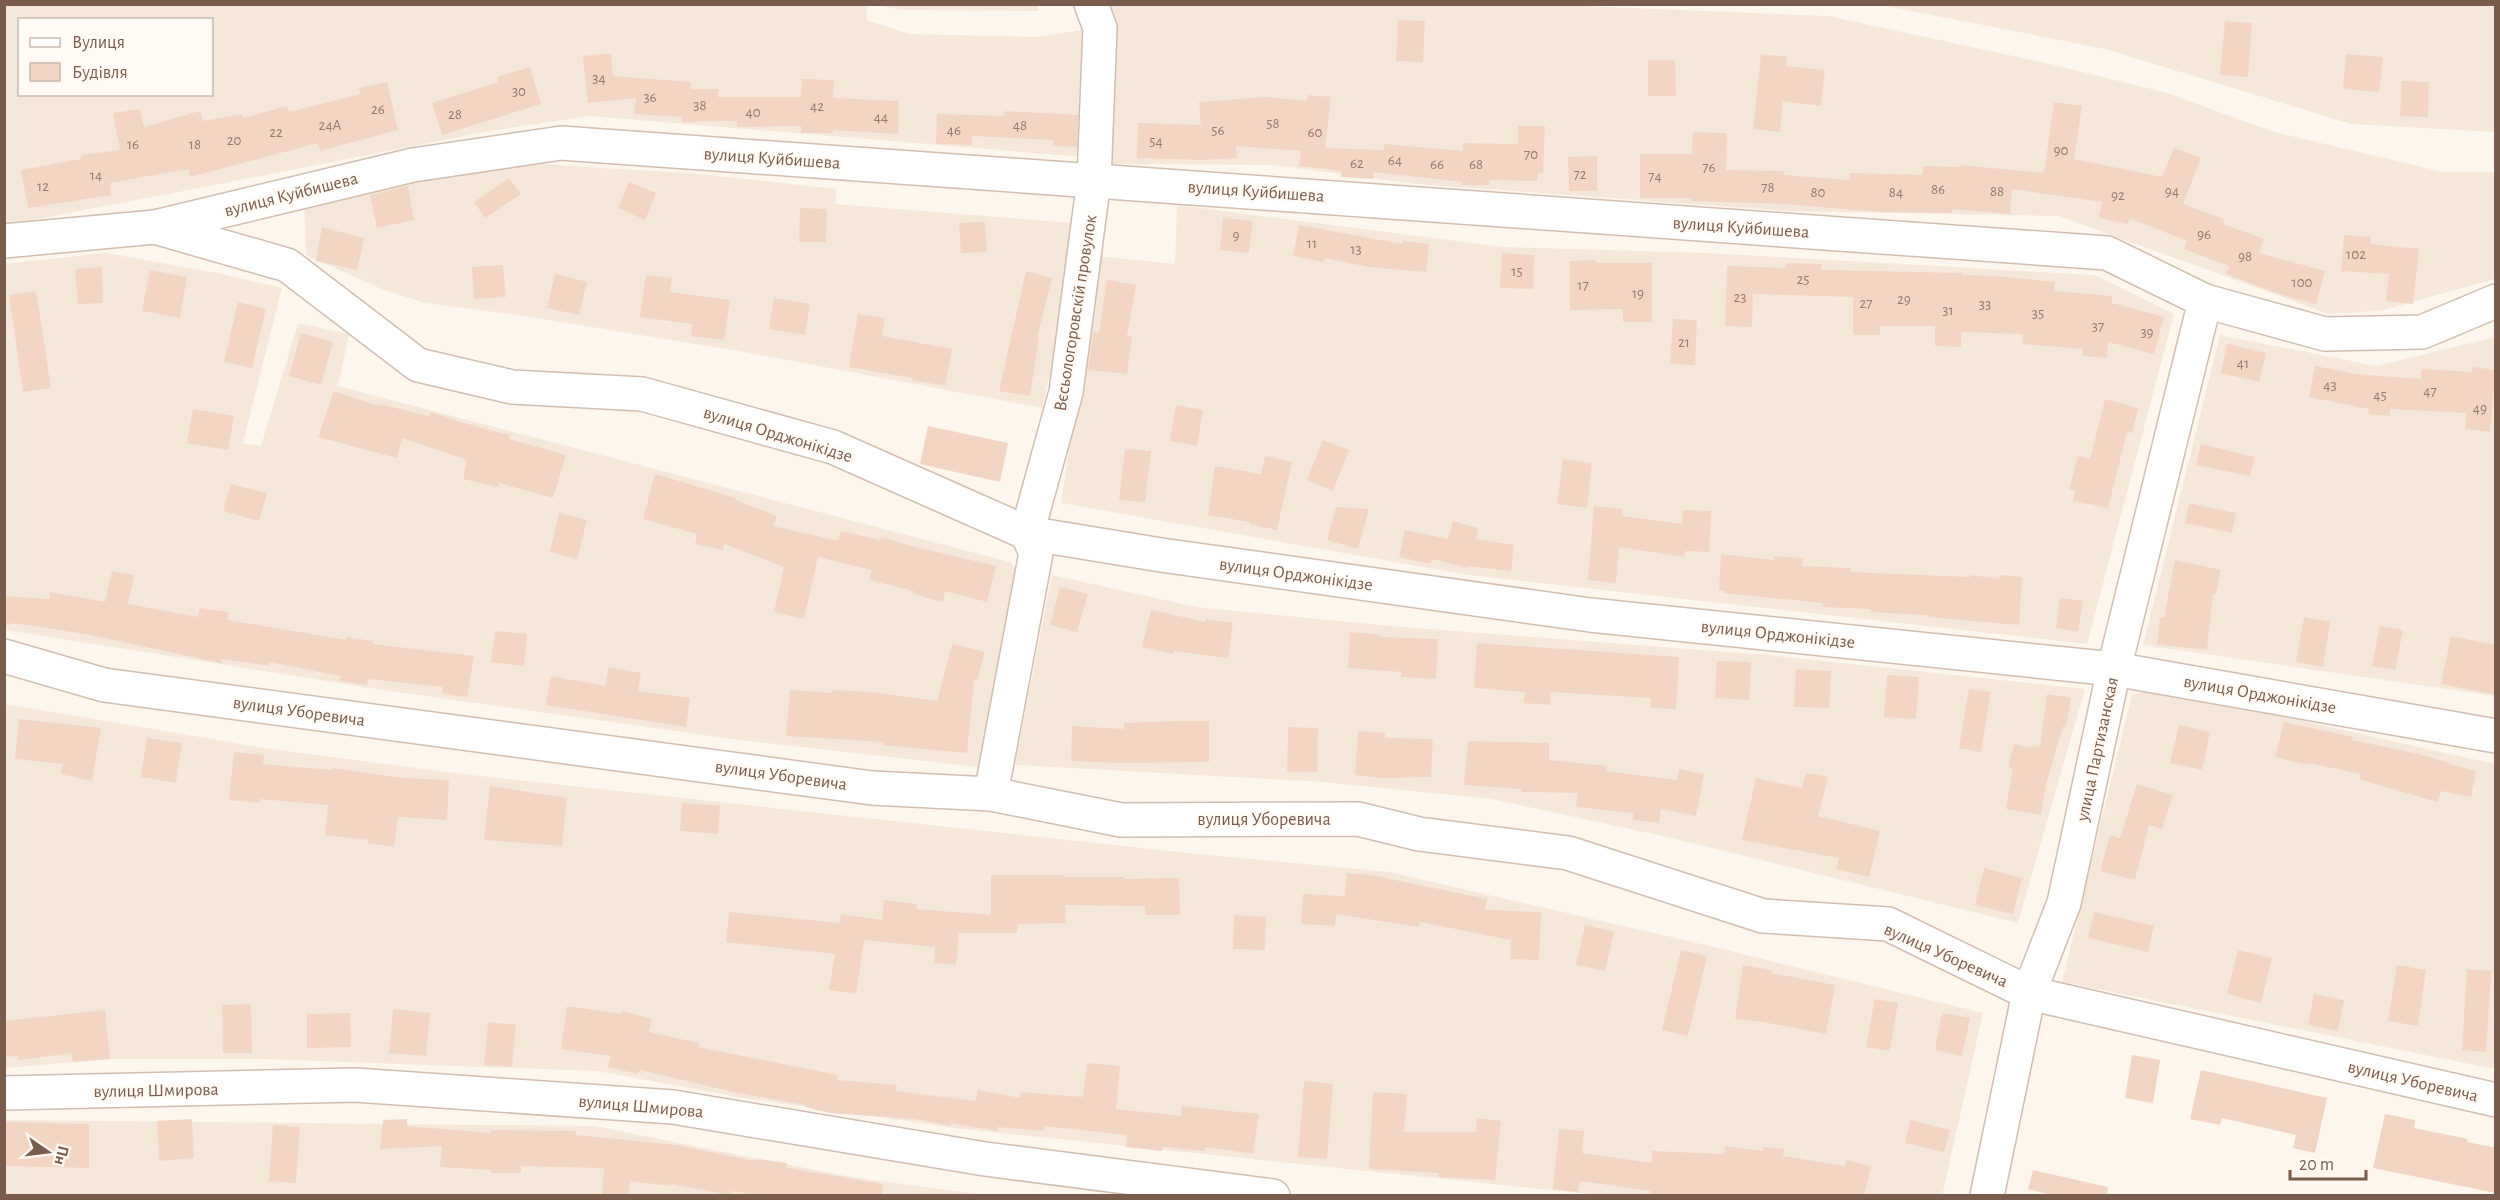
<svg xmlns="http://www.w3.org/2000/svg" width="2500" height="1200" font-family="'Alegreya Sans',sans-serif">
<rect width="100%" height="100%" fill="#fdf6ec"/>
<g fill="#f5e8da" fill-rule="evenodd">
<path d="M866 4 867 20 909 34 1035 37 1083 30V157L589 116 490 131 127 202 16 223H5L4 5ZM20 20H212V94H20Z"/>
<polygon points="1533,4 1828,16 2050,64 2167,93 2274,132 2443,172 2495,172 2495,279 2380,311 2329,314 2059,216 1788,211 1417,184 1273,165 1108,164 1108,5"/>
<polygon points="1038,5 1038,11 900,10 878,5"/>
<polygon points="1881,5 2495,5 2495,132 2351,124 2105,49"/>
<polygon points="541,164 699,174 837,189 835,204 1073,223 1072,276 1042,408 750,353 525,316 425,303 384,290 306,255 304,196"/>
<polygon points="1177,205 1503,247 1708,253 2095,275 2174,314 2087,644 1468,575 1061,503 1098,256 1175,264"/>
<polygon points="106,253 222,274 282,288 243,443 261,446 298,323 349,334 338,386 1010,562 1018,571 978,767 739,740 383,690 5,630 4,264"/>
<polygon points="2220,335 2376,366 2495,337 2495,696 2143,645"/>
<polygon points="1052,575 1196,607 1390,626 1767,655 2085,689 2018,923 1667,837 1492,799 1323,782 1015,765"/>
<polygon points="2155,688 2495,764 2495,1069 2062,982 2132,695"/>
<polygon points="4,704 271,749 462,774 1197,854 1390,872 1710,946 1983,1013 1942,1196 1599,1195 962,1129 744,1098 597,1071 262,1059 110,1059 5,1068"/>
<polygon points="5,1120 594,1126 851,1177 985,1195 5,1196"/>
</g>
<g fill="#f3d5c3">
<polygon points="1398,20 1425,21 1423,62 1396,61"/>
<polygon points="2225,21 2252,23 2248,77 2220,75"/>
<polygon points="611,53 613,76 691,82 691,89 718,89 718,97 801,97 802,79 834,80 833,98 899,101 898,134 833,130 833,133 801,133 801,126 737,127 737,121 682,122 682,117 634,114 636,98 588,103 583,56"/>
<polygon points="1761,54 1787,57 1786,66 1825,70 1821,106 1783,101 1780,132 1753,129"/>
<polygon points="2346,54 2383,57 2379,92 2343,89"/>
<polygon points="1648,60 1675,60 1676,96 1648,96"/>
<polygon points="530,67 541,104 442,135 432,103 498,82 497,77"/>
<polygon points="2402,81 2429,82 2428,117 2400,116"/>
<polygon points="387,82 398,130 320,151 318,143 190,177 188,169 110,183 111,195 28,208 21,170 81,159 81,155 120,150 113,113 140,109 144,127 200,111 203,121 242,114 243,118 287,106 289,112 360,94 359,88"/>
<polygon points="1308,95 1331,97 1325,148 1384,150 1384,144 1463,151 1463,143 1518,144 1518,126 1545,126 1543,173 1538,173 1537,181 1489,180 1489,185 1462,185 1462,182 1373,172 1373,179 1341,177 1341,171 1299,166 1301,151 1236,146 1237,158 1203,160 1137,158 1138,123 1201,125 1199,102 1266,97 1307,101"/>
<polygon points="2054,102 2082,106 2074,159 2162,177 2174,148 2201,158 2183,204 2224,219 2223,224 2264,239 2259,253 2325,271 2316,304 2279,294 2226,274 2229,266 2184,249 2187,241 2129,218 2128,224 2099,218 2102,202 2012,189 2010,214 1952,209 1952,213 1878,212 1784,204 1691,201 1691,198 1640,198 1640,154 1692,154 1693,132 1727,133 1726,170 1784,171 1784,175 1849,180 1850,173 1923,175 1923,166 1960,167 1960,165 2044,173"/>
<polygon points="1005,111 1078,115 1077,147 1053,146 1053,140 972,136 972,145 936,144 937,114 1004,116"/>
<polygon points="1597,156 1597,191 1569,191 1568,157"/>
<polygon points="509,178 521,194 485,218 474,202"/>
<polygon points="629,182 656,193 645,220 618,208"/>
<polygon points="408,186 414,220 377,228 370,195"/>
<polygon points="800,208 827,209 826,242 799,242"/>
<polygon points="1223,218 1253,221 1249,253 1220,250"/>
<polygon points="985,222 987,252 961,253 959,223"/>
<polygon points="1299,225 1402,244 1402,241 1429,244 1426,272 1369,267 1325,258 1324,262 1293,256"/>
<polygon points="322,227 364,238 357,270 316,261"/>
<polygon points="2344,235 2371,237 2371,244 2419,249 2413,304 2386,301 2389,274 2341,271"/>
<polygon points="1502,253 1534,255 1533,289 1500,288"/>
<polygon points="1596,260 1596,263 1652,263 1652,322 1623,322 1623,309 1570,310 1570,261"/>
<polygon points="1786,263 1822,264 1821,270 1962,273 1962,275 1996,276 2055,282 2054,291 2112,296 2112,303 2164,317 2154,354 2108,342 2107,358 2083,356 2083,349 2022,344 2023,334 1961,332 1961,347 1935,346 1935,326 1880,326 1880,335 1853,335 1853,297 1753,294 1752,327 1725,326 1727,266 1786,268"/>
<polygon points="503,265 506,297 474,299 472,267"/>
<polygon points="102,267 103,303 78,304 75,269"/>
<polygon points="150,270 187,277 180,318 142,311"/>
<polygon points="1026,271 1052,278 1037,338 1039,338 1030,396 999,391"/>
<polygon points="555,274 587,282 579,315 547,308"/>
<polygon points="646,275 672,278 670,292 730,300 724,340 691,336 692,324 640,317"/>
<polygon points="1107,280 1136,285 1127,336 1132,336 1127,374 1088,370 1093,332 1099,333"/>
<polygon points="36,291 51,388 23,392 9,295"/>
<polygon points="774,298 810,304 805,335 769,329"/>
<polygon points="238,302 266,309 252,368 224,362"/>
<polygon points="858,314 885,318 882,336 952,349 945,386 912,380 913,378 849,367"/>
<polygon points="1673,319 1697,320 1695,365 1670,364"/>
<polygon points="301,333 333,342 321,385 289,376"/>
<polygon points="2227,344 2266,353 2259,382 2221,373"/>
<polygon points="2315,366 2356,374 2421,379 2421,369 2472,372 2473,367 2496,370 2490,432 2465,429 2467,413 2390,409 2390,416 2368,414 2369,409 2309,397"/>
<polygon points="334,391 379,406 379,404 429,416 431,412 471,425 510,435 509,439 566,455 553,498 499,483 498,487 463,479 467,460 402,438 397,458 318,437"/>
<polygon points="2105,399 2138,408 2132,433 2127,432 2108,508 2073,501 2075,491 2069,490 2078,456 2090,459"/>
<polygon points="1176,405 1203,410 1197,446 1170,441"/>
<polygon points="193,409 234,416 228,450 187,443"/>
<polygon points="928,426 1008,443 1000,482 920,464"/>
<polygon points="1323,440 1349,450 1333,491 1307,480"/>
<polygon points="2201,444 2255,457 2250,476 2196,465"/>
<polygon points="1125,449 1151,451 1145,502 1119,500"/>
<polygon points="1265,456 1292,462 1277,530 1249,524 1250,522 1208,515 1215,466 1261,474"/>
<polygon points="1563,459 1592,463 1587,508 1557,504"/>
<polygon points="655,474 736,498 735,500 777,516 773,526 838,541 841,531 880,540 881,537 911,546 996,566 987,602 945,591 943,602 913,594 914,591 869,580 872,570 818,557 804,619 774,612 784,567 724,544 723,550 695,544 697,534 643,519"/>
<polygon points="231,484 267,493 259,521 223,511"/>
<polygon points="2189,503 2236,513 2232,533 2185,523"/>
<polygon points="1594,506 1623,509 1622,516 1682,524 1683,510 1711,511 1709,552 1685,551 1684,557 1619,547 1616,583 1588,580"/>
<polygon points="1336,507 1369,509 1358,549 1327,540"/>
<polygon points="559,513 587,520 577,559 550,552"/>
<polygon points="1453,521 1478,528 1476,539 1514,545 1511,571 1469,566 1469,568 1432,559 1431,564 1399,557 1405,530 1448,539"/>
<polygon points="1721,554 1774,560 1774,556 1803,558 1802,566 1851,568 1851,572 1970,577 1971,575 1999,579 2000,575 2022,577 2019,625 1926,617 1927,615 1871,612 1871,609 1822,607 1823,603 1724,593 1724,591 1719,591"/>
<polygon points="2175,560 2221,570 2216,594 2213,594 2207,650 2157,644 2160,617 2164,618"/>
<polygon points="112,571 134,575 128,604 198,617 200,608 229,612 227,620 346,640 346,637 373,641 373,644 474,656 467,697 442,693 443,687 368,679 367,685 340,681 341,676 269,662 269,666 221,659 221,663 85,634 28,625 4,623 4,596 49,599 50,592 105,602"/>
<polygon points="1060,587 1088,594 1077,632 1050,625"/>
<polygon points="2060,598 2083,601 2078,632 2056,628"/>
<polygon points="1151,610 1206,622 1206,619 1233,623 1228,658 1174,651 1173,654 1142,647"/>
<polygon points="2304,617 2330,622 2323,667 2296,662"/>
<polygon points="2380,626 2403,630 2395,670 2372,666"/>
<polygon points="495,631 527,634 524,666 491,662"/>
<polygon points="1350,632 1381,635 1381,637 1438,639 1436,679 1401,677 1401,672 1348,668"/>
<polygon points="2451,636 2496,645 2496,695 2441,684"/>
<polygon points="1477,643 1679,657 1676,709 1651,708 1651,698 1551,692 1550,705 1524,703 1525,692 1474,688"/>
<polygon points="952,644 985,652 977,681 974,680 967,753 883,745 884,742 786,736 790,690 832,693 833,690 872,692 937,701"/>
<polygon points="1717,661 1751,662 1749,700 1715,698"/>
<polygon points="609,667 641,673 638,691 690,698 686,727 546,705 551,676 605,686"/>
<polygon points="1796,669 1831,671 1829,708 1794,707"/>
<polygon points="1887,675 1919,677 1916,719 1884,717"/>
<polygon points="1969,689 1991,692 1981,752 1959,748"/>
<polygon points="2047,694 2071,698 2066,727 2063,726 2046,784 2041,815 2006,809 2013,768 2008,767 2014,744 2031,748 2031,746 2040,747"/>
<polygon points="19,719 101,728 92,781 61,774 63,764 15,759"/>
<polygon points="1180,721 1209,721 1209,762 1118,763 1071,761 1072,726 1124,729 1124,723"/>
<polygon points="2284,722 2353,737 2352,740 2419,754 2449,763 2448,764 2476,771 2471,797 2441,791 2437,802 2359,779 2361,774 2308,763 2308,765 2275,757"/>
<polygon points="2179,725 2210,732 2202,770 2170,763"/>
<polygon points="1288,727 1318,728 1317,772 1287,772"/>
<polygon points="1358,731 1385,733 1385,738 1433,739 1431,777 1382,778 1355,775"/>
<polygon points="147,738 182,743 176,783 141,777"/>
<polygon points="1468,741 1549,743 1549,760 1607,766 1606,771 1677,780 1679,769 1704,774 1696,816 1661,809 1659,823 1633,820 1633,813 1576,807 1578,793 1521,792 1521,789 1464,785"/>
<polygon points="234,752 264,755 263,764 332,770 332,768 403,778 449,780 447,820 398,817 394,847 368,843 368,840 325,835 328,805 260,799 259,803 229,800"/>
<polygon points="1806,773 1828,777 1818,816 1880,831 1869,877 1836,869 1839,858 1742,840 1756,778 1802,788"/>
<polygon points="2137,784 2173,795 2162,829 2149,825 2135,880 2100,871 2110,835 2120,838"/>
<polygon points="490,786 567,798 562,846 484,840"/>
<polygon points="682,803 720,806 718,834 680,831"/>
<polygon points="1984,868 2022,878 2013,914 1975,905"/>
<polygon points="1347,873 1371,875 1487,899 1485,910 1541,912 1539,960 1510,959 1511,940 1420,922 1419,927 1336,914 1335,926 1301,924 1303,894 1345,896"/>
<polygon points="991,875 1064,875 1064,877 1124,877 1124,879 1179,878 1180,915 1145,915 1145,906 1065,905 1066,923 1018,924 1017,933 959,933 956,965 934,963 935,947 864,940 856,994 829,990 835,954 726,942 729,912 840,923 841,914 882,920 884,900 917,904 916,909 991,915"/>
<polygon points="2094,912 2154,926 2148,952 2088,938"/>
<polygon points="1234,915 1266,917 1265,950 1233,949"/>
<polygon points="1585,925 1614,932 1605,971 1576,965"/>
<polygon points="1681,950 1707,956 1688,1036 1662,1030"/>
<polygon points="2238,950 2272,958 2261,1003 2227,994"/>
<polygon points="1743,965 1772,970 1771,973 1835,985 1826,1034 1763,1022 1735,1019"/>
<polygon points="2397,965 2426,970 2418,1026 2388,1021"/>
<polygon points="2467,969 2491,971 2486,1052 2462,1050"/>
<polygon points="2314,994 2344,1000 2338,1031 2308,1025"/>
<polygon points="1875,999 1898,1003 1890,1051 1866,1047"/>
<polygon points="251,1004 252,1053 223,1053 222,1005"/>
<polygon points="567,1006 621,1014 622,1011 652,1019 649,1032 699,1043 698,1047 838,1075 837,1080 897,1085 896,1091 976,1101 978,1090 1020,1098 1021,1092 1083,1097 1087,1063 1120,1066 1116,1109 1181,1116 1182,1106 1259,1114 1253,1154 1206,1147 1205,1151 1163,1147 1162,1151 1126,1147 1127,1135 1044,1126 1044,1131 997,1127 997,1131 951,1123 951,1126 914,1119 830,1113 805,1107 806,1105 733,1092 640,1070 638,1074 608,1067 611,1056 561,1049"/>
<polygon points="393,1009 430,1013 426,1056 389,1053"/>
<polygon points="105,1010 110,1059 73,1062 72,1053 19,1060 18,1056 4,1057 4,1021"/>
<polygon points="350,1013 351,1047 307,1048 307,1014"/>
<polygon points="1942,1013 1970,1018 1962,1056 1935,1050"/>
<polygon points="488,1022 516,1025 512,1067 484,1065"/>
<polygon points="2132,1055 2160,1060 2153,1103 2125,1098"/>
<polygon points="2201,1070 2327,1098 2315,1153 2293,1148 2296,1135 2222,1118 2220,1125 2190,1119"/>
<polygon points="1304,1081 1333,1084 1327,1159 1298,1157"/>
<polygon points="1373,1092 1407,1094 1404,1132 1476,1132 1477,1118 1501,1121 1495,1180 1439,1177 1439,1173 1369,1169"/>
<polygon points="2385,1114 2415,1120 2414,1128 2468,1139 2467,1142 2496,1148 2496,1193 2373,1168"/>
<polygon points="192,1119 194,1158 159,1161 157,1121"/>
<polygon points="407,1119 407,1126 491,1133 491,1130 576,1131 576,1135 677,1145 755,1161 756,1159 787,1163 787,1168 883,1184 882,1196 766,1196 732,1191 731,1195 671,1184 671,1186 630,1181 628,1196 602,1196 604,1168 521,1166 521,1173 491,1173 491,1170 440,1167 442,1146 380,1149 383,1120"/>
<polygon points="1910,1120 1950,1130 1944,1152 1905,1143"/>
<polygon points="4,1122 89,1124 89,1168 4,1166"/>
<polygon points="273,1125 300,1127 296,1183 269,1181"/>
<polygon points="1559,1129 1584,1131 1582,1153 1652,1163 1652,1151 1724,1154 1725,1146 1762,1151 1763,1147 1784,1149 1783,1156 1845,1166 1846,1160 1871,1166 1864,1196 1650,1196 1651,1191 1580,1181 1578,1192 1553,1189"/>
<polygon points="2033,1170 2108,1187 2107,1196 2055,1196 2028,1189"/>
</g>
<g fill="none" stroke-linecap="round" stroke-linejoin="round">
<defs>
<g id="minor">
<polyline points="158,228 287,265 418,365 512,387 642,394 833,447 1027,533 1161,555 1590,615 2114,669 2496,736"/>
<polyline points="4,241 155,227 413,165 561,143 2107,253 2205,301 2325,334 2422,332 2496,301"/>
<polyline points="4,656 104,685 872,788 991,794 1121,820 1358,819 1419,834 1568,853 1763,916 1888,924 2029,993 2496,1100"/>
<polyline points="991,794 1036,553 1027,533 1066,392 1094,180 1100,28 1091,4"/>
<polyline points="4,1093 355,1085 673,1107 985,1159 1273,1196"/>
<polyline points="1987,1196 2029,993 2064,903 2114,669 2205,301"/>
</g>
</defs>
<use href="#minor" stroke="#d1beb0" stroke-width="36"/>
<use href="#minor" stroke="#fff" stroke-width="33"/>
</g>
<g text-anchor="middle" stroke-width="5" stroke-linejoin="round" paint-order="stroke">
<g font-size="15" fill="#987a6a">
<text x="599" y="83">34</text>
<text x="519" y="96">30</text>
<text x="650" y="102">36</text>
<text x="700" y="110">38</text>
<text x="817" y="111">42</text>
<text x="378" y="114">26</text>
<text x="753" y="117">40</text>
<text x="455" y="119">28</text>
<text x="881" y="122">44</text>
<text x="1273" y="128">58</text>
<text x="330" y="130">24А</text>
<text x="1020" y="130">48</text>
<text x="954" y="135">46</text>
<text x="1218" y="135">56</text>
<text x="276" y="137">22</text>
<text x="1315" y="137">60</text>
<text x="234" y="145">20</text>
<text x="1156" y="146">54</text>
<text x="133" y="149">16</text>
<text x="195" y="149">18</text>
<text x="2061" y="155">90</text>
<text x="1531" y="159">70</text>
<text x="1395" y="165">64</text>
<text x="1357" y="168">62</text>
<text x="1437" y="169">66</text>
<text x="1476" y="169">68</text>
<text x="1709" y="172">76</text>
<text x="1580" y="179">72</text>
<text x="96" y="180">14</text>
<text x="1655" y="181">74</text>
<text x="43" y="191">12</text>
<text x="1768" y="192">78</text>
<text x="1938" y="194">86</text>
<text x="1997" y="196">88</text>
<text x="2172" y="196">94</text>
<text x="1818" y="197">80</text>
<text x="1896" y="197">84</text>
<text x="2118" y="200">92</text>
<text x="2204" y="239">96</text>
<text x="1236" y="240">9</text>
<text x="1312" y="248">11</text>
<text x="1356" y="254">13</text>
<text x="2356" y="259">102</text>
<text x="2245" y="261">98</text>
<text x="1517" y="276">15</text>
<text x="1803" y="284">25</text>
<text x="2302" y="287">100</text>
<text x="1583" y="290">17</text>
<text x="1638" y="298">19</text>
<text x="1740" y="302">23</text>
<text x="1904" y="304">29</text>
<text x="1866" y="308">27</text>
<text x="1985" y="309">33</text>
<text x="1948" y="315">31</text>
<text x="2038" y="318">35</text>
<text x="2098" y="331">37</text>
<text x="2147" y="337">39</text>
<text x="1684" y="347">21</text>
<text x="2243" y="368">41</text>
<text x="2330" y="390">43</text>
<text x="2430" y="396">47</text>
<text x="2380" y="400">45</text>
<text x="2480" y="413">49</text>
</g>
<g font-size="18" fill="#7a5c4d" stroke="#fffaf3">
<text transform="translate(772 158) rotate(4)" y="6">вулиця Куйбишева</text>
<text transform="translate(1256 191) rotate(4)" y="6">вулиця Куйбишева</text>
<text transform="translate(291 194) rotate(-14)" y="6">вулиця Куйбишева</text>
<text transform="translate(1741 227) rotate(4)" y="6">вулиця Куйбишева</text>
<text transform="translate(1075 313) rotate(-81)" y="6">Вєсьологоровскій провулок</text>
<text transform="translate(778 434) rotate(17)" y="6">вулиця Орджонікідзе</text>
<text transform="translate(1296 574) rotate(8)" y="6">вулиця Орджонікідзе</text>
<text transform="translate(1778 634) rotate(6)" y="6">вулиця Орджонікідзе</text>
<text transform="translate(2260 694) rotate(10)" y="6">вулиця Орджонікідзе</text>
<text transform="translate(299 711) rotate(8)" y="6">вулиця Уборевича</text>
<text transform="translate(2097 749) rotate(-78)" y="6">улица Партизанская</text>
<text transform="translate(781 775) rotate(8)" y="6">вулиця Уборевича</text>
<text x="1264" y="825">вулиця Уборевича</text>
<text transform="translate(1946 955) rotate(24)" y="6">вулиця Уборевича</text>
<text transform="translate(2413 1081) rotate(13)" y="6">вулиця Уборевича</text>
<text transform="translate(156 1090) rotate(-1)" y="6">вулиця Шмирова</text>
<text transform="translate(641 1106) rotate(5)" y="6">вулиця Шмирова</text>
</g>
</g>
<rect width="2500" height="1200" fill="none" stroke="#7a5c4d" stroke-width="12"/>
<rect x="18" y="18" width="195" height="78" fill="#fffaf3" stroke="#cabbb1" stroke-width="1.5"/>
<rect x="30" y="38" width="30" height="9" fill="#ffffff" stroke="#cabbb1" stroke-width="1.5"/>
<text x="72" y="48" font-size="18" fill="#7a5c4d">Вулиця</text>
<rect x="30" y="63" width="30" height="18" fill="#f3d5c3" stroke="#cabbb1" stroke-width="1.5"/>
<text x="72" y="78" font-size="18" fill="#7a5c4d">Будівля</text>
<g transform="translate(48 1152) rotate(104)" stroke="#fffaf3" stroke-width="4.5" paint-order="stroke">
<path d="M0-4.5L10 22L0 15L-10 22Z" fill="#7a5c4d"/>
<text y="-9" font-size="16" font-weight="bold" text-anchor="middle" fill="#7a5c4d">Пн</text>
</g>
<path d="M2290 1170v9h76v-9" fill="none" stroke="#7a5c4d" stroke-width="3"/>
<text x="2299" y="1170" font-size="18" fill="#7a5c4d" stroke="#fffaf3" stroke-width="4.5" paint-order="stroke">20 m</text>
</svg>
